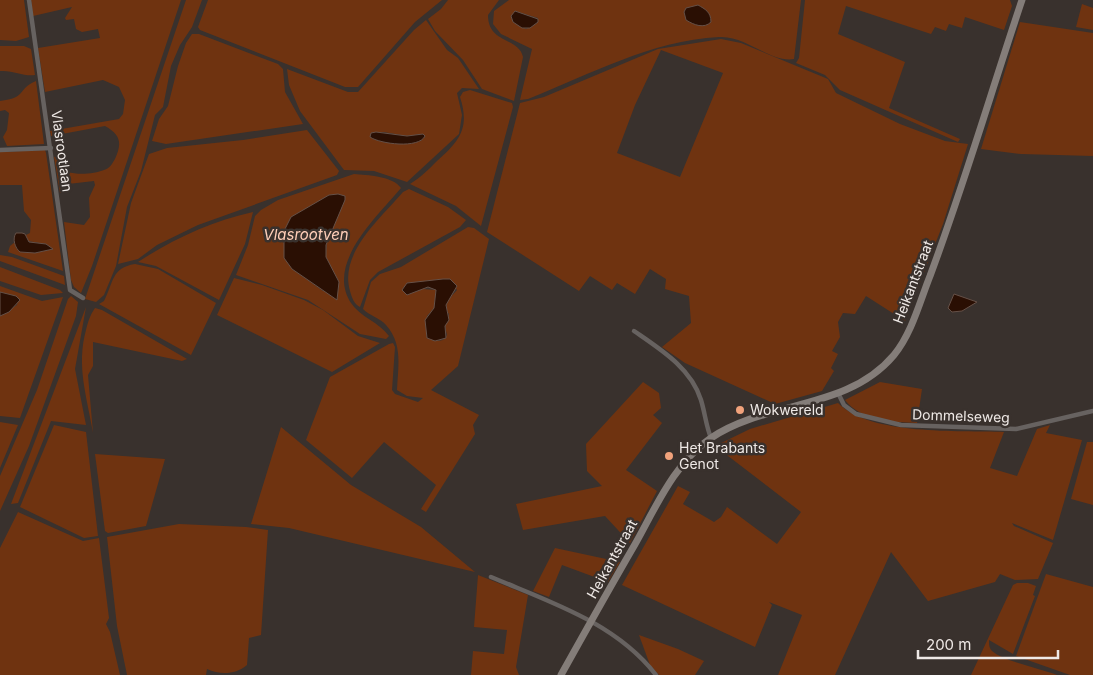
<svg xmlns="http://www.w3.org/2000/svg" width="1093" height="675" font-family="Inter,sans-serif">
<rect width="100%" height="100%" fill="#39312d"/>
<g fill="#6f3310" fill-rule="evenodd">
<polygon points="0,0 24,0 29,37 16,41 0,40"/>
<path d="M31 0H181L92 266 81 293 74 287 71 280 64 222 84 225 90 217 89 198 95 185 94 181 68 184 66 192 60 193 54 157 60 156 65 159V169L68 172C77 175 95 174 104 170 110 168 112 164 115 159 122 143 121 135 105 126L51 136 50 131 119 119 123 114 125 100 119 87 103 80 45 92 38 48 100 38 98 29 82 32 76 29 74 19 66 20 65 18 72 7 33 16Z"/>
<polygon points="186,0 202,0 192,27 180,45 171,66 163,107 155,115 141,171 127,207 116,266 104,295 96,302 85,299"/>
<polygon points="208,0 442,0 415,22 358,87 345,87 200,30 198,27"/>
<path d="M448 0H499L488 15C488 44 519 37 523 57L514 101 482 89 463 60 435 31 428 19 441 9Z"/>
<path d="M509 0H801L794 59C770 63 746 35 719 37 650 41 591 74 528 99L520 100 532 49 501 34 493 24 494 11ZM515 11 538 18 536 24 526 29 513 22Z"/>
<polygon points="805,0 1010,0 1012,6 1004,30 965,17 962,28 949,24 946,31 935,27 931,34 846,6 838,34 905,62 889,108 960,139 958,142 840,90 825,75 796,63 799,58"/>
<polygon points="1082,4 1093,8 1093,30 1076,27"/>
<path d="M426 20 447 50 458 58 479 89 462 88 457 93 462 115 459 134 407 182 374 171 344 170 300 111 289 85 287 69 348 92H358L414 30ZM384 132 407 136 423 134 421 141 389 143 373 139 371 133Z"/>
<polygon points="1020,22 1093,33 1093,156 1021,154 981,149"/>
<polygon points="192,34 199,34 278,64 283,69 285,92 303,124 166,144 152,141 159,119 168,106 178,66 186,43"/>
<path d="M721 39 741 43 828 79 836 93 900 124 945 141 968 144 943 224 905 321 866 296 855 314 843 313 838 322 840 337 832 351 838 354 831 368 834 371 822 391 775 404 685 363 662 347 691 323 689 296 665 289 666 279 650 269 635 294 617 283 612 290 590 276 579 291 487 232 520 103 544 97 658 49ZM661 50 723 73 680 177 617 153 635 105Z"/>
<path d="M0 46H24L31 49 35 75C24 77 14 70 0 71Z"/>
<path d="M36 81 44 144 7 146 3 137 7 130 9 113 5 110 0 111V101C27 98 17 89 36 81Z"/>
<path d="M470 90 512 103 513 107 481 226 456 206 410 184C420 178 429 169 437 161 460 141 470 128 460 97L463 92Z"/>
<polygon points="307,130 339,171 337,175 198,225 157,245 138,259 118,264 131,203 149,154 167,148 243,140"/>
<polygon points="45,150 46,153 63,271 8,252 10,246 15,242 16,248 35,253 52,249 46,244 28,241 26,235 30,233 31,220 24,211 22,185 0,185 0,152"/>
<path d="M354 174C367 175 393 176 401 188 378 216 325 263 351 303 360 317 379 322 389 336L386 339 360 334 308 300 236 275 248 245 255 216 261 210 278 200ZM329 195 326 257 339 282 337 290 323 291 292 269 287 225 291 218Z"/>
<path d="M409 189 448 207 466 220 460 227 378 272 370 280 360 307C354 304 352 298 350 291 339 253 380 219 403 192Z"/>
<path d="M253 212 245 244 219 300 156 266 138 262C173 239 212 221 253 212Z"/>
<path d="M468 227 474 228 489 239 458 366 431 390 479 415 473 425 475 434 426 512 421 509 436 485 384 442 352 478 306 440 330 377 389 344 393 343 395 347 392 390 395 394 418 402 423 398 407 396 397 390C398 366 403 344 386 325 380 318 370 316 363 309L371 282 380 274 401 267ZM450 279 457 290C450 298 442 305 449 314L445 326 447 335 443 340 438 341 427 316 434 308 436 290 422 289Z"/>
<polygon points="0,255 12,257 64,276 65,285 0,261"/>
<path d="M135 264 158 269 216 303 191 355 99 304 104 301C114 282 111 268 135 264Z"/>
<polygon points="0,267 60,290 63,293 41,295 0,281"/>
<polygon points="234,278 262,285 304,300 323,310 358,336 380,343 332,372 217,315"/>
<polygon points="0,286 42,301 63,297 20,418 0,416 0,316 17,305 18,297 0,292"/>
<polygon points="71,296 78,302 76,316 29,446 0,511 0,476 37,390 68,299"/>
<polygon points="86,307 75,369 86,425 51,421 18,503 11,504"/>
<path d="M95 308 102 310 187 359 182 361 93 342V366L88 375 93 433C87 397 76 366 86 330 88 322 90 315 95 308Z"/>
<polygon points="643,382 659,393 661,408 653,415 662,423 626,470 657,491 630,543 605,516 523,530 516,504 602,486 587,471 586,444"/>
<path d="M880 382 922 389 917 423C893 422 861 421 845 400Z"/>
<path d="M838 403C871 436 958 430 1004 432L990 468 1017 476 1037 429 1050 425 1046 433 1082 440 1053 540 1012 523 1014 526 1053 543 1038 579 1015 580 1000 574 995 582 928 601 891 552 835 675H778L802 615 769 602 772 605 755 647 622 585 678 486 690 492 683 504 714 522 721 517 727 507 777 544 801 512 715 446 750 429Z"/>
<polygon points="0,422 18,425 0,468"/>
<polygon points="54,425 86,432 98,536 84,538 20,507"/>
<polygon points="281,427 351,485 421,527 475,572 289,528 251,524"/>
<polygon points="1087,442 1093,442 1093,505 1071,499"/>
<polygon points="95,454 165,459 146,526 108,533 105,531"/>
<polygon points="18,512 83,541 99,538 109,618 106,624 110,632 120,675 0,675 0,548"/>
<path d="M179 524 246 527 268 530 261 635 249 638 247 665C235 675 220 675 207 669L206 675H127L117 626 107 537Z"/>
<polygon points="555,548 620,562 608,582 562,565 549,597 533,591"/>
<polygon points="1046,574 1093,587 1093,675 1070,675 1016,656"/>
<polygon points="478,575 528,595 516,667 519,675 471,675 473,651 504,654 507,630 474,627"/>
<path d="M1017 583H1028L1036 586 1033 595 1035 596 1013 654 989 640C989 644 989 648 992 651 1003 661 1042 669 1057 675H971L1013 585Z"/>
<polygon points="639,635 678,649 704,661 695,675 659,675 650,665"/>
</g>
<g fill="#2a0f03" stroke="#655047">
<path d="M698 5C705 9 711 12 711 22 704 29 694 25 686 20L684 12 686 8Z"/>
<polygon points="515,11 538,19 538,22 530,28 522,28 513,22 511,16"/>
<path d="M376 132 407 136 423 134 425 136C419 149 380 144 370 137L371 133Z"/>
<polygon points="338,194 345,196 345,200 326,245 326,257 339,282 337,300 292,269 284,258 284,231 291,217 329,195"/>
<path d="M22 233 25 234 29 242 46 244 53 249 35 253 20 252C15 248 12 239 16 233Z"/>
<polygon points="443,279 450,279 457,286 446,305 449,320 445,326 446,338 435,341 427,338 425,320 434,308 436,290 428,287 407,295 402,290 407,283"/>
<polygon points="0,292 16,296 20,300 9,312 0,316"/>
<polygon points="954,294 977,302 962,311 952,312 948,308"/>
</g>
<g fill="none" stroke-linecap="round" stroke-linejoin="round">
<g stroke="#676260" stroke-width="4.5">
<polyline points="29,0 70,290 83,298"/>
<polyline points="0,150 51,148"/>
<path d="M634 331C660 349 691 368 701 400 705 413 706 426 711 438"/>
<polyline points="838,393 844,405 856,414 901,425 1016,429 1093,411"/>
<path d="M491 577C550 602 616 623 656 675"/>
</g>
<path stroke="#847d79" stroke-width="7" d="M561 675C585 632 609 589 634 546 655 509 674 463 711 438 767 400 847 411 894 355 912 333 920 301 930 276 964 185 991 92 1022 0"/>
</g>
<g fill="#f1a27b" stroke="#39312d" stroke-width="2">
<circle cx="740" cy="410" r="5"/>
<circle cx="669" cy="456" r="5"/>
</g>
<g text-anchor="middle" stroke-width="5" stroke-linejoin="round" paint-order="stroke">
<g font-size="14" fill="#efe9e6" stroke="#39312d">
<text transform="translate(62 151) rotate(82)" y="5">Vlasrootlaan</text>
<text transform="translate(913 282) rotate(-69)" y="5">Heikantstraat</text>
<text transform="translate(961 416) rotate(2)" y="5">Dommelseweg</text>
<text transform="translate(612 559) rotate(-61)" y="5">Heikantstraat</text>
</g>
<g font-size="14" fill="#efe9e6" stroke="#39312d" text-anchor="start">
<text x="750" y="415">Wokwereld</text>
<text x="679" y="453">Het Brabants<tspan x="679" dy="16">Genot</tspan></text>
</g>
<g font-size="15" font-style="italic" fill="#feceb8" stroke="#39312d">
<text x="306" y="240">Vlasrootven</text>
</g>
</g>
<path d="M918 650v8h140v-8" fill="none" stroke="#efe9e6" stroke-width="2.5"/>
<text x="926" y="650" font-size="15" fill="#efe9e6" stroke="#39312d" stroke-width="4" paint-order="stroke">200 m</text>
</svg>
